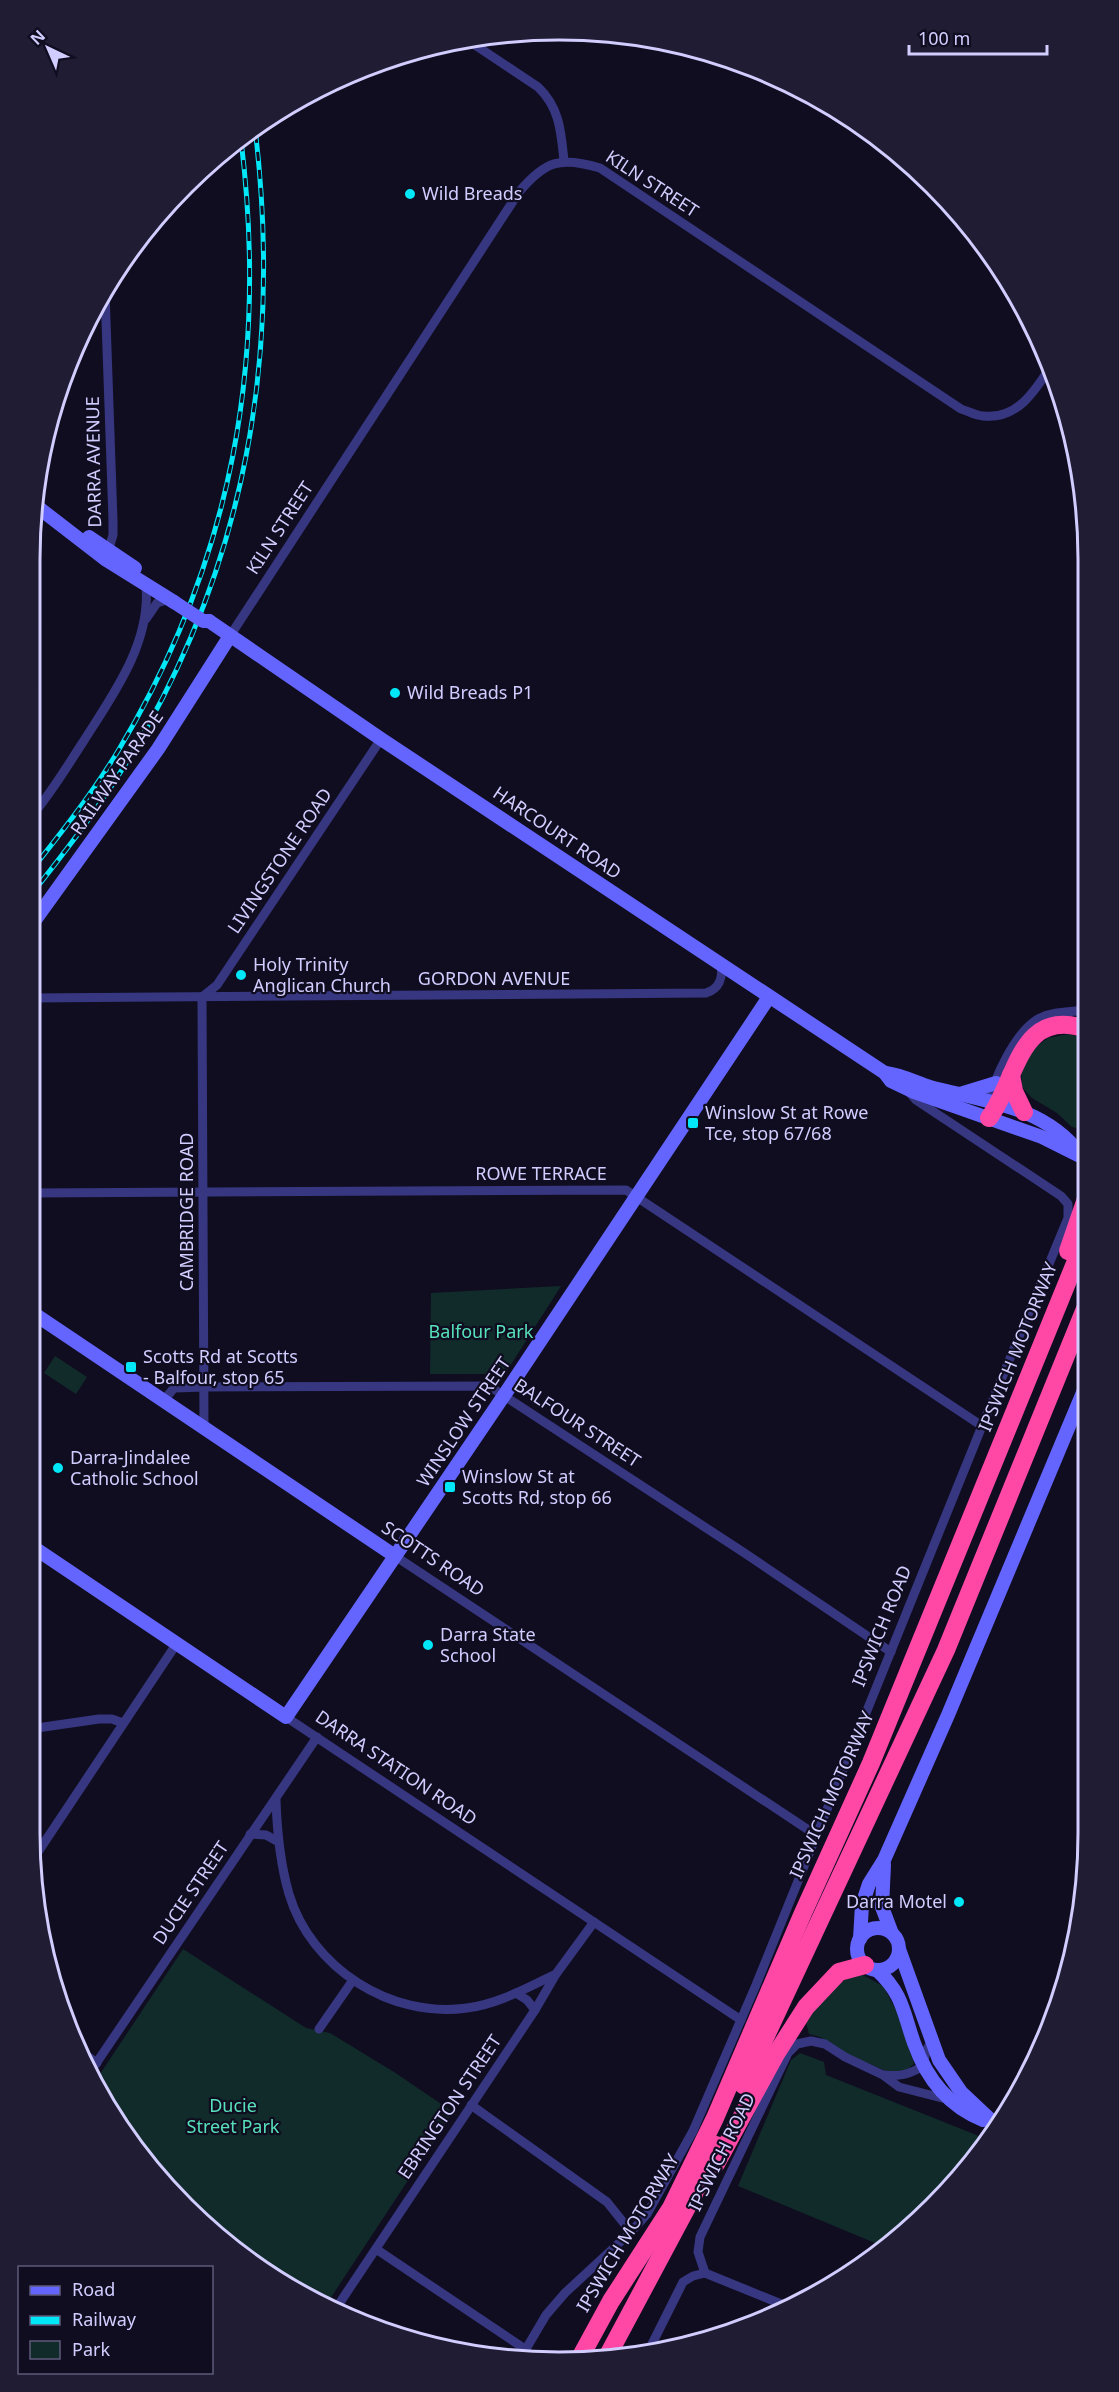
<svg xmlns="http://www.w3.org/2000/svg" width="1119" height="2392" font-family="'Noto Sans',sans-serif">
<rect width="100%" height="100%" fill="#100d21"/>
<g fill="#102b29">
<polygon points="1068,1034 1086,1038 1087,1127 1080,1129 1072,1127 1057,1113 1032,1098 1022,1087 1021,1070 1030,1051 1048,1038"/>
<polygon points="561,1286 505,1374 430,1374 431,1293"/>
<polygon points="55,1356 87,1377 76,1394 44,1373"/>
<polygon points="183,1949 306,2028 330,2033 394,2072 453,2112 326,2305 266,2273 140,2155 98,2077"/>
<path d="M863 1975 883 1986 896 2010 914 2064 905 2071 891 2073 849 2055 820 2037 809 2034 806 2022C821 2001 835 1977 863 1975Z"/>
<polygon points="800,2053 824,2062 826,2075 984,2138 957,2182 887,2248 738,2186 791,2060"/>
</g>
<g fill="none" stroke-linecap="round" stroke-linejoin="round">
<g stroke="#373781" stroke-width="9">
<path d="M466 39 538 87C560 108 561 132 564 161"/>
<polyline points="105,292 113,520 113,535 107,555"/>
<polyline points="146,619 157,603 169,599"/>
<path d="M230 636 519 192C545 161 560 156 600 168L961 409C968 411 976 416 983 416 1017 420 1035 391 1051 366"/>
<path d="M30 818C50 795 66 768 83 742 112 696 151 644 146 586"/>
<path d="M30 998 706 993C719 989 723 978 721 966"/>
<path d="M989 1105C993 1079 1016 1030 1040 1018 1055 1011 1071 1012 1086 1010"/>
<polyline points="30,1193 626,1190 982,1426"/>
<polyline points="164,1400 174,1388 205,1387 489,1386 746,1554 891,1652"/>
<polyline points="204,1427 202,997 217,985 381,739"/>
<polyline points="395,1556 816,1835"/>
<polyline points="286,1717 741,2020"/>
<polyline points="30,1729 99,1719 112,1719 123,1723"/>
<path d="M276 1800C277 1832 280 1863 289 1894 311 1968 391 2019 467 2008 499 2004 528 1987 556 1974"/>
<polyline points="250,1834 266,1835 277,1841"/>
<polyline points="34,1858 177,1643"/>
<polyline points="516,1993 527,2000 535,2010"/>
<polyline points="319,2029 353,1980"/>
<polyline points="87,2056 97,2063"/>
<polyline points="93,2068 317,1737"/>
<path d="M884 2075C900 2077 910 2074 923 2066L926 2051 931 2042"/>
<polyline points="471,2105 607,2202 631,2232"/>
<polyline points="376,2249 525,2349"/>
<polyline points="705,2273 698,2252 700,2237 788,2053 797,2044 811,2041 825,2044 845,2057 883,2075 899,2087 946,2099"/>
<polyline points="705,2273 791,2308"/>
<polyline points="335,2310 535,2010 556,1974 594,1922"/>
<polyline points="648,2352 683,2282 693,2276 705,2273"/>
<polyline points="523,2354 546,2315 565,2293 631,2232 647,2214 693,2131 756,1985 982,1426 1068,1218 1068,1204 1061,1196 916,1100 909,1092"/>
</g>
<g stroke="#6465ff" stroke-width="14">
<polyline points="35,505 105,559 174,602"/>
<polyline points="89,537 135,568"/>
<polyline points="209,621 381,739 885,1073 891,1081 914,1092 1042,1137 1082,1157"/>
<polyline points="30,927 158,749 230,636"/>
<path d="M886 1073C901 1075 915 1082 930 1087 983 1101 1045 1106 1080 1154"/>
<polyline points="960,1094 996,1083"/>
<polyline points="30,1311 395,1556"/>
<polyline points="30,1545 286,1717 505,1394 769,997"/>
<polyline points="884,1865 882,1907 891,1931"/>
<circle cx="878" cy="1949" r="21"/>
<polyline points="860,1939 862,1905 869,1884 884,1860 948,1715 1087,1383"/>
<polyline points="899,1949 939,2060 961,2092 994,2123"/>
<path d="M877 1970C903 1994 903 2012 914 2043 926 2077 948 2106 983 2120"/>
</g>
<g stroke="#ff48a6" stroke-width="18">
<polyline points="1011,1075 1014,1091 1024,1112"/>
<path d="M989 1118C1017 1081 1019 1006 1086 1029"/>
<polyline points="1068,1251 1087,1196"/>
<polyline points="743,2085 946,1650 1087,1304"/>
<polyline points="716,2164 776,2054 806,2007 839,1972 865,1965"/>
<polyline points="581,2356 611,2301 671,2208 715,2118 803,1913 871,1763 1087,1234"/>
<polyline points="607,2357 701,2181 716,2145"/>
</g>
<defs>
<g id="rail">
<path d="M30 872C61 833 92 794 118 751 233 560 268 359 241 140"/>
<path d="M30 896C65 852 99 808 128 760 247 564 282 353 255 128"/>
</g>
</defs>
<use href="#rail" stroke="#00e7f8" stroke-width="5"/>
<use href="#rail" stroke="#100d21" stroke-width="3" stroke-dasharray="9" stroke-linecap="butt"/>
<polyline stroke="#6465ff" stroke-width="14" points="174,602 203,621 209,621"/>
</g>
<g fill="#00e7f8" stroke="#100d21" stroke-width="2">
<circle cx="410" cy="194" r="6"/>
<circle cx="395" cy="693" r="6"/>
<circle cx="241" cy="975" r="6"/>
<rect x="687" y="1117" width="12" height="12" rx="3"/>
<rect x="125" y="1361" width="12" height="12" rx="3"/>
<circle cx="58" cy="1468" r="6"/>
<rect x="444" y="1481" width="12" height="12" rx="3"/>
<circle cx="428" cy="1645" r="6"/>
<circle cx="959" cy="1902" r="6"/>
</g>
<g text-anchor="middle" stroke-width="4.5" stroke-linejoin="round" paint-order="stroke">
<g font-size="18" fill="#d1cdff" stroke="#100d21">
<text transform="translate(652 184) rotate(33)" y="6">KILN STREET</text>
<text transform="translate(94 462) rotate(-91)" y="6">DARRA AVENUE</text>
<text transform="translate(280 528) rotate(-57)" y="6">KILN STREET</text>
<text transform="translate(117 773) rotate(-55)" y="6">RAILWAY PARADE</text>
<text transform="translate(557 833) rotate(34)" y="6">HARCOURT ROAD</text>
<text transform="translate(280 861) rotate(-56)" y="6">LIVINGSTONE ROAD</text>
<text x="494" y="985">GORDON AVENUE</text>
<text x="541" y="1180">ROWE TERRACE</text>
<text transform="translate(187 1212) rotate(-90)" y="6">CAMBRIDGE ROAD</text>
<text transform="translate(1018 1347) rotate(-68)" y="6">IPSWICH MOTORWAY</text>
<text transform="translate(464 1422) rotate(-56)" y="6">WINSLOW STREET</text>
<text transform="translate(577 1423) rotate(33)" y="6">BALFOUR STREET</text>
<text transform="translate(433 1559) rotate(34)" y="6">SCOTTS ROAD</text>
<text transform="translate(882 1626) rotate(-68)" y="6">IPSWICH ROAD</text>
<text transform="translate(396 1768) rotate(34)" y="6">DARRA STATION ROAD</text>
<text transform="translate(832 1795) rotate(-66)" y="6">IPSWICH MOTORWAY</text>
<text transform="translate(191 1893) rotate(-56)" y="6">DUCIE STREET</text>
<text transform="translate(450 2107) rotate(-56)" y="6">EBRINGTON STREET</text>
<text transform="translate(722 2152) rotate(-64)" y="6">IPSWICH ROAD</text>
<text transform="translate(628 2233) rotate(-59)" y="6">IPSWICH MOTORWAY</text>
</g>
<g font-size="18" fill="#d1cdff" stroke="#100d21" text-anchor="start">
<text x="422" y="200">Wild Breads</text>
<text x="407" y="699">Wild Breads P1</text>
<text x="253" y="971">Holy Trinity<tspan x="253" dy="21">Anglican Church</tspan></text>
<text x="705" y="1119">Winslow St at Rowe<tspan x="705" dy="21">Tce, stop 67/68</tspan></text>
<text x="143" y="1363">Scotts Rd at Scotts<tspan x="143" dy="21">- Balfour, stop 65</tspan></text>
<text x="70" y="1464">Darra-Jindalee<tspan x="70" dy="21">Catholic School</tspan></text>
<text x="462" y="1483">Winslow St at<tspan x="462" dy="21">Scotts Rd, stop 66</tspan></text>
<text x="440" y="1641">Darra State<tspan x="440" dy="21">School</tspan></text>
<text x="947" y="1908" text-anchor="end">Darra Motel</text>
</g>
<g font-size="18" fill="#57e1ba" stroke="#100d21">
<text x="481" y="1338">Balfour Park</text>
<text x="233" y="2112">Ducie<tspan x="233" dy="21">Street Park</tspan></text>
</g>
</g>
<path d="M0 0H1119V2392H0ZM559 40H559A519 519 0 0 1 1078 559V1833A519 519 0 0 1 559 2352H559A519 519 0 0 1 40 1833V559A519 519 0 0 1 559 40Z" fill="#1f1c33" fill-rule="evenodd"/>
<path fill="none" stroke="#d1cdff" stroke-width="3" d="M559 40H559A519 519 0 0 1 1078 559V1833A519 519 0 0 1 559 2352H559A519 519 0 0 1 40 1833V559A519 519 0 0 1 559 40Z"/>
<rect x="18" y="2266" width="195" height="108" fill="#100d21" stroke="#5d5a7a" stroke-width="1.5"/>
<rect x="30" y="2286" width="30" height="9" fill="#6465ff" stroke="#5d5a7a" stroke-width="1.5"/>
<text x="72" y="2296" font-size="18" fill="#d1cdff">Road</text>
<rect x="30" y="2316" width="30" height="9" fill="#00e7f8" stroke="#5d5a7a" stroke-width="1.5"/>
<text x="72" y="2326" font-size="18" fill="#d1cdff">Railway</text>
<rect x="30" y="2341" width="30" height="18" fill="#102b29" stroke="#5d5a7a" stroke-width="1.5"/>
<text x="72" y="2356" font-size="18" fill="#d1cdff">Park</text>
<g transform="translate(48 48) rotate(316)" stroke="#100d21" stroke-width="4.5" paint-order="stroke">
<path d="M0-4.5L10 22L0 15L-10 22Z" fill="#d1cdff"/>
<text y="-9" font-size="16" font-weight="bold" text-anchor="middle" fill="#d1cdff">N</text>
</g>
<path d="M909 45v9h138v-9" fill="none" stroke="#d1cdff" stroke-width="3"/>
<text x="918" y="45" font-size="18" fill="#d1cdff" stroke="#100d21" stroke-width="4.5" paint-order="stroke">100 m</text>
</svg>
